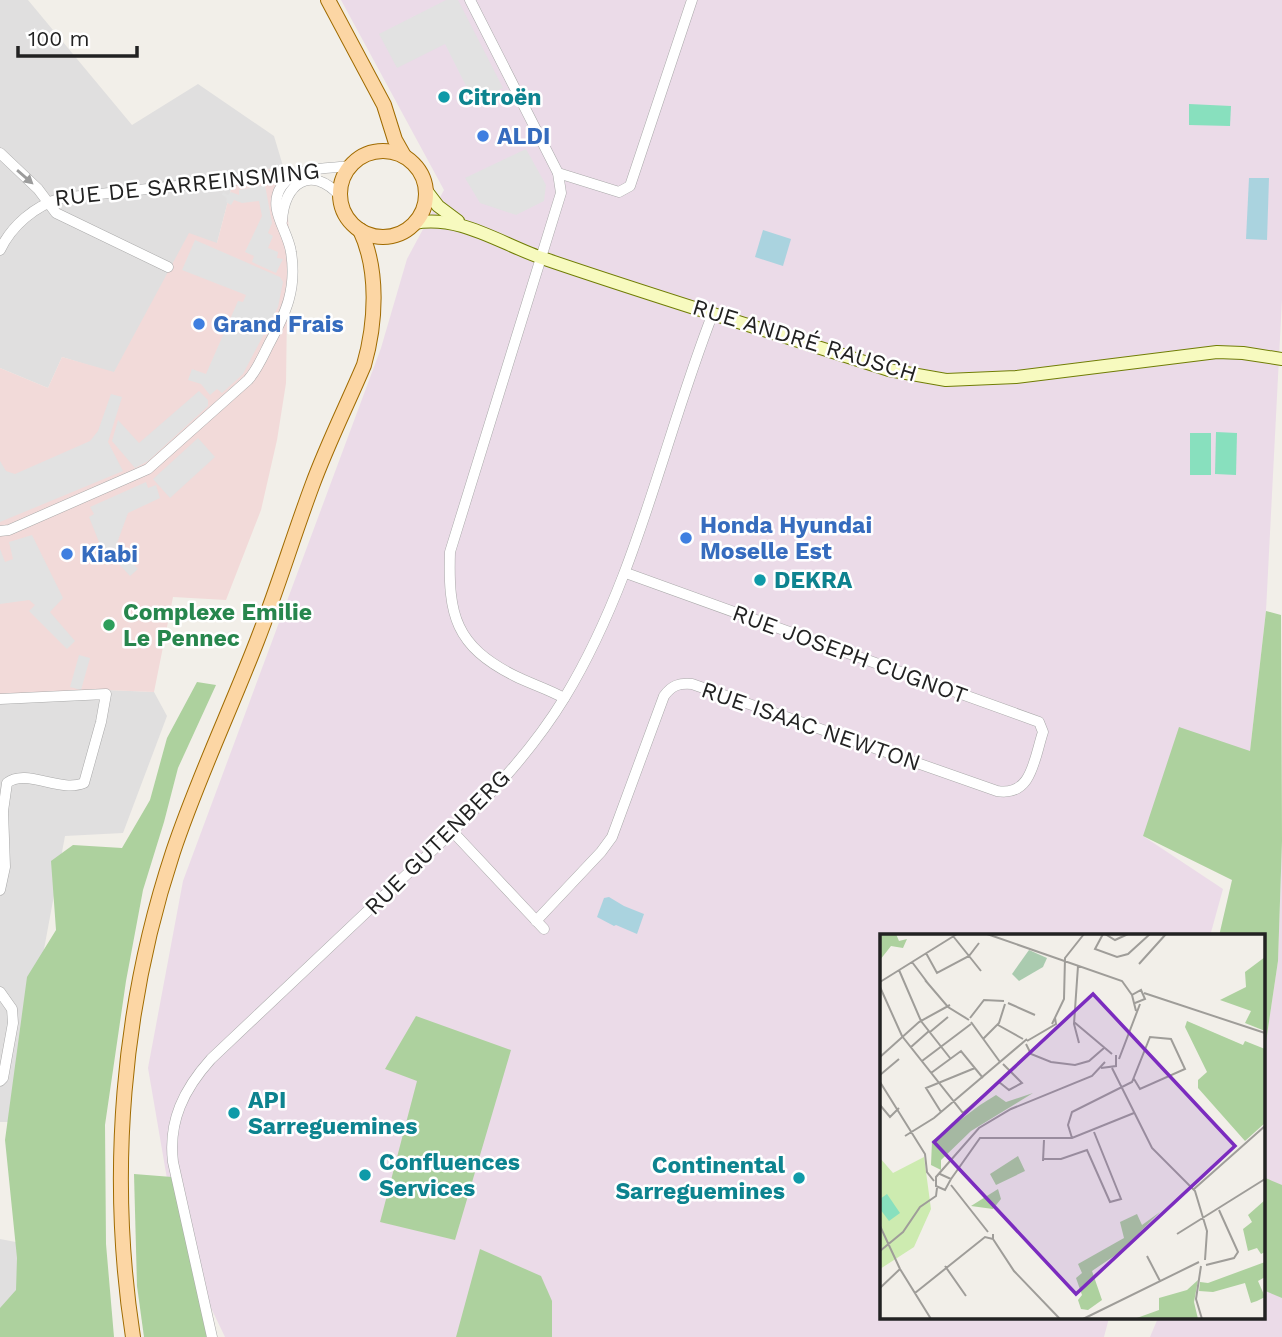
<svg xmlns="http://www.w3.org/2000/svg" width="1282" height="1337" font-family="'Work Sans',sans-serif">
<rect width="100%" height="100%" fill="#f2efe9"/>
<g fill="#e0dfdf">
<polygon points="0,0 28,0 132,125 198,84 274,136 283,166 234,178 217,243 135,337 114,373 62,357 48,388 0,368"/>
<polygon points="107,690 154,692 167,716 123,833 65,836 37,987 17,1122 0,1122 0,699"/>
<polygon points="0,1239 21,1243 25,1337 0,1337"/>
</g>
<polygon fill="#f2dad9" points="283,166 292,263 287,310 286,383 277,440 261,510 226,600 173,597 154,692 107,690 0,699 0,368 48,388 62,357 114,372 189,233 217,243 234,178"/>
<g fill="#ebdbe8">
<polygon points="341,0 1282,0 1282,299 1266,611 1250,751 1143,836 1223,889 1210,936 881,936 881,1318 1109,1318 1104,1337 225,1337 177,1237 148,1068 183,881 381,348 407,259 444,190"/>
<polygon points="1282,841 1282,1337 1150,1337 1158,1318 1263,1318 1263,1062 1278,961"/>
</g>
<g fill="#add19e">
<polygon points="1266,611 1281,615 1282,841 1278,961 1263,1062 1263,936 1219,936 1232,880 1143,836 1179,727 1250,751"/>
<polygon points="197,682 216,685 178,768 164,822 143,890 126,981 105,1125 106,1244 114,1337 0,1337 0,1308 16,1290 17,1258 5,1140 27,977 56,930 51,861 73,845 122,848 150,800 167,738"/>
<polygon points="416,1016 511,1050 455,1240 380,1222 417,1081 385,1069"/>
<polygon points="134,1174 172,1177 210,1337 144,1337 137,1286"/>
<polygon points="1263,1177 1282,1185 1282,1298 1263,1290"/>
<polygon points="480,1249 541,1276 552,1301 552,1337 456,1337"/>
</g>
<g fill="#88e0be">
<polygon points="1189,104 1231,106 1230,126 1189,125"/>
<polygon points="1216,432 1237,433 1236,475 1215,474"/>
<rect x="1190" y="433" width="21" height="42"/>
</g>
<g fill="#e2e2e2">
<polygon points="446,0 458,0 503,88 474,102 445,44 397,68 379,34"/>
<polygon points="526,149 546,185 544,201 516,215 480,203 465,178"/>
<polygon points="265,185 272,223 268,233 273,236 268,248 278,252 277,258 283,259 276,273 252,262 254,256 245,252 262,216 259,201 242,203 234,200 231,205 226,202 227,198 222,195 223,192 228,195 231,192 239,195 239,190"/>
<polygon points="195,240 280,277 283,282 278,307 243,374 222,393 217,389 210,395 201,384 188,380 192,369 206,374 238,301 243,302 246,295 182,270"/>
<polygon points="199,391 208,400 208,406 148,461 135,468 112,441 118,420 139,443"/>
<polygon points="111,394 122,397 108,442 123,471 0,522 0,461 6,471 15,474 90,441 98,431"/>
<polygon points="198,438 215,457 170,498 153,479"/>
<polygon points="146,482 148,488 156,485 160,498 128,513 116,546 138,569 130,576 99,542 89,517 94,514 90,507"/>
<polygon points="32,535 63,598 50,612 75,641 67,649 29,611 35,605 29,600 0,604 0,549 5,562 13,559 9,542"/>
<polygon points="79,655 90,658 81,690 70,687"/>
</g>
<g fill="#aad3df">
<polygon points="1249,178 1269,178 1267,240 1246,239"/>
<polygon points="763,230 791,239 783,266 755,257"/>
<polygon points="609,897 624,906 644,914 637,934 616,925 614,926 597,917 604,898"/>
</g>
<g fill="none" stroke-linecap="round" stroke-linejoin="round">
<defs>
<g id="street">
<path d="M470 0 558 173 561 193 450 552C448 615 455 646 515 676 531 684 548 689 564 698"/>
<polyline points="0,153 38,189 56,213 168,267"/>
<polyline points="558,173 619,192 630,186 692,0"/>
<path d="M282 221C284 183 311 164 340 196"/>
<path d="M0 250C12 225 35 206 61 198L283 175 291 177"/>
<path d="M0 531 9 530 148 469 248 380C257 370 263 356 269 344 286 313 297 289 291 252 288 230 267 209 281 187 295 166 328 169 350 166"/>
<path d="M0 699 106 694 101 722 84 783C60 793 26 768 7 783L3 811 5 867 0 890"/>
<polyline points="453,832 544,929"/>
<path d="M536 921 601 852 612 837 664 696C672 685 679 683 692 684L997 791C1032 797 1034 759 1043 732L1039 722 626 573"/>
<polyline points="0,992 12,1009 13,1023 3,1078 0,1081"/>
<path d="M212 1337 173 1162C168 1121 184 1089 211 1059 272 1002 332 945 392 888 455 830 520 771 565 697 637 578 663 441 713 313"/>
</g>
<g id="secondary">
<polyline points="425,189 438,206 458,221"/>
<path d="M414 223C461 214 502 245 545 259 659 298 775 333 889 370L946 380 1016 377 1217 352 1243 353 1282 359"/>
</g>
<g id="primary">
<polyline points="328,0 384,105 395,140 404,156"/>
<circle cx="383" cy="194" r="43"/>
<path d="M133 1337C108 1176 122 1006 173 852 197 780 230 711 257 641 277 590 293 537 312 486 327 445 347 405 364 365 376 323 379 270 360 230"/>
</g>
</defs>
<use href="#street" stroke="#a9a9a9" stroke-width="11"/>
<use href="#secondary" stroke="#707d05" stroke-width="14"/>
<use href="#primary" stroke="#a06b00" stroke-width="16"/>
<use href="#street" stroke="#fff" stroke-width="10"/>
<use href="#secondary" stroke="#f7fabf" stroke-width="12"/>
<use href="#primary" stroke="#fcd6a4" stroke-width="14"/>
</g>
<defs><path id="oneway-solid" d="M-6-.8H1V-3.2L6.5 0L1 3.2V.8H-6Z" transform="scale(1.75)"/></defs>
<use fill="#9c9c9c" href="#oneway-solid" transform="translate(25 177) rotate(41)"/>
<g fill="#0f9aa8" stroke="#fff" stroke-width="2.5">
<circle cx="444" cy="97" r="7"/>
<circle cx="760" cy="580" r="7"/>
<circle cx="234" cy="1113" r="7"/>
<circle cx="365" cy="1175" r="7"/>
<circle cx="799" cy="1178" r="7"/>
</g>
<g fill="#3f7fe0" stroke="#fff" stroke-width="2.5">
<circle cx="483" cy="136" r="7"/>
<circle cx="199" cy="324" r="7"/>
<circle cx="686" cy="538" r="7"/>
<circle cx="67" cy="554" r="7"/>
</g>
<circle fill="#2e9e5b" stroke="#fff" stroke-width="2.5" cx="109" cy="625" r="7"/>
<g text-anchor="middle" stroke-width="5" stroke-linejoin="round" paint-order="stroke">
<g font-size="23" font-weight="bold" fill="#0d838f" stroke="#fff" text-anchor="start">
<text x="458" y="105">Citroën</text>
<text x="774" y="588">DEKRA</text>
<text x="248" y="1108">API<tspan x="248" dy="26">Sarreguemines</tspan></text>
<text x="379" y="1170">Confluences<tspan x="379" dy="26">Services</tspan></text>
<text x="785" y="1173" text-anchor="end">Continental<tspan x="785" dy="26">Sarreguemines</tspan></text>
</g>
<g font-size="23" font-weight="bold" fill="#366cbe" stroke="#fff" text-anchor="start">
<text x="497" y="144">ALDI</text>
<text x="213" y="332">Grand Frais</text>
<text x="700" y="533">Honda Hyundai<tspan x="700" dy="26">Moselle Est</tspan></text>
<text x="81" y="562">Kiabi</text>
</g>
<g font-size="23" fill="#222" stroke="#fff">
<text transform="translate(187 184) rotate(-6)" y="8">RUE DE SARREINSMING</text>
<text transform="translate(805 340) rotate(17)" y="8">RUE ANDRÉ RAUSCH</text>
<text transform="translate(850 654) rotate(20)" y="8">RUE JOSEPH CUGNOT</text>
<text transform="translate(811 726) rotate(19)" y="8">RUE ISAAC NEWTON</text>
<text transform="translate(437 842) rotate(-45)" y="8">RUE GUTENBERG</text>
</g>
<g font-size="23" font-weight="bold" fill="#27864d" stroke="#fff" text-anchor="start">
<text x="123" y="620">Complexe Emilie<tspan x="123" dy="26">Le Pennec</tspan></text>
</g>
</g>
<g transform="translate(880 934)">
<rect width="385" height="385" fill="#f2efe9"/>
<path d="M44 223 51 275 34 313 0 335V224L13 239Z" fill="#cdebb0"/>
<path d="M0 0H16L19 7 27 5 23 14 11 12 0 26ZM385 23V97L365 89 371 77 340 66 366 53 365 38ZM307 87 363 111 365 107 385 115V189L365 207 318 154V146L327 138 305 93ZM153 159 91 197 61 226V236L51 231 52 207 100 171 116 161 126 168ZM138 222 145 237 116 251 110 240ZM118 255 121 265 113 275 91 272ZM385 266V318L381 320 377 314 368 317 363 295 372 288 368 281ZM280 278 240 318 212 337 222 366 208 376 201 375 198 366 202 361 196 344 202 339 198 330 244 304 240 288 257 280 262 291ZM385 328V343L378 347 385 363 377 367 371 369 365 349 333 358 319 357 320 348 328 349ZM318 346 314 368 318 385H254L279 376V364L307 356Z" fill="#add19e"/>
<path d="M149 16 167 24 163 33 139 47 132 40Z" fill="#aacbaf"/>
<path d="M7 260 20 279 9 287 0 275V265Z" fill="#88e0be"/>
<path fill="none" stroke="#9f9d99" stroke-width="2" d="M107 0 242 47 252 61M223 0 215 15 237 23 248 20 270 0M225 0 235 6 248 0M73 2 101 37M46 19 57 39 89 22 99 9M32 28 47 48M259 30 286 0M198 32 194 90 199 109M19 36 41 87 70 124M45 46 68 73 89 86M0 48 77 0M0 53 22 102 83 179 119 148 129 156 142 149 123 130M264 59 385 99M128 69 155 81M255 69 265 65 261 56 252 61 256 77M90 84 104 66 124 67M91 88 120 128M194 88 232 120M172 90 184 65 185 24 204 0M118 91 143 105M50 98 68 83M103 105 119 89 125 70M147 107 176 90 175 84M146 110 151 120 171 128 195 131 209 127 224 114M31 113 49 97M0 123 39 88 70 71M239 125 260 70M42 127 91 90M221 134 236 132V121M232 134 272 214 315 257 327 297 325 326M51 139 81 117 103 144M0 141 19 125M0 148 45 220 47 238 54 247M0 171 10 183 19 174M61 178 46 154 95 134M25 202 54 184 147 105M192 204 188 191 192 178 252 148 270 103 291 105 305 135 260 155 254 145M163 225H181L207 216 230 268 241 265 214 198M163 227 164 206M60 240 71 245 65 256 56 252V243L99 194 131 175 212 142 225 128M71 245 100 204H192L254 179M71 251 108 298M314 255 385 192M0 292 20 335 51 385M297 300 385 245M113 305 134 337 180 385M0 317 23 298 40 273 56 262 57 254M267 322 280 347M326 331 354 324 358 318 339 276M65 332 86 362M321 332 316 365 322 385M0 354 20 335M35 359 105 303 113 305V300M203 385 319 328"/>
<path fill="#7b2cbf" fill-opacity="0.15" stroke="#7b2cbf" stroke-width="3.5" d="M213 60 355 212 196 360 54 208Z"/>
<rect width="385" height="385" fill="none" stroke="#222" stroke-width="3.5"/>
</g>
<path d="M18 46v10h119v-10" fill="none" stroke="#222222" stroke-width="3.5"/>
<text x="28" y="46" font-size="21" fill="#222222" stroke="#ffffff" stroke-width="5" paint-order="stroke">100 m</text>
</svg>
